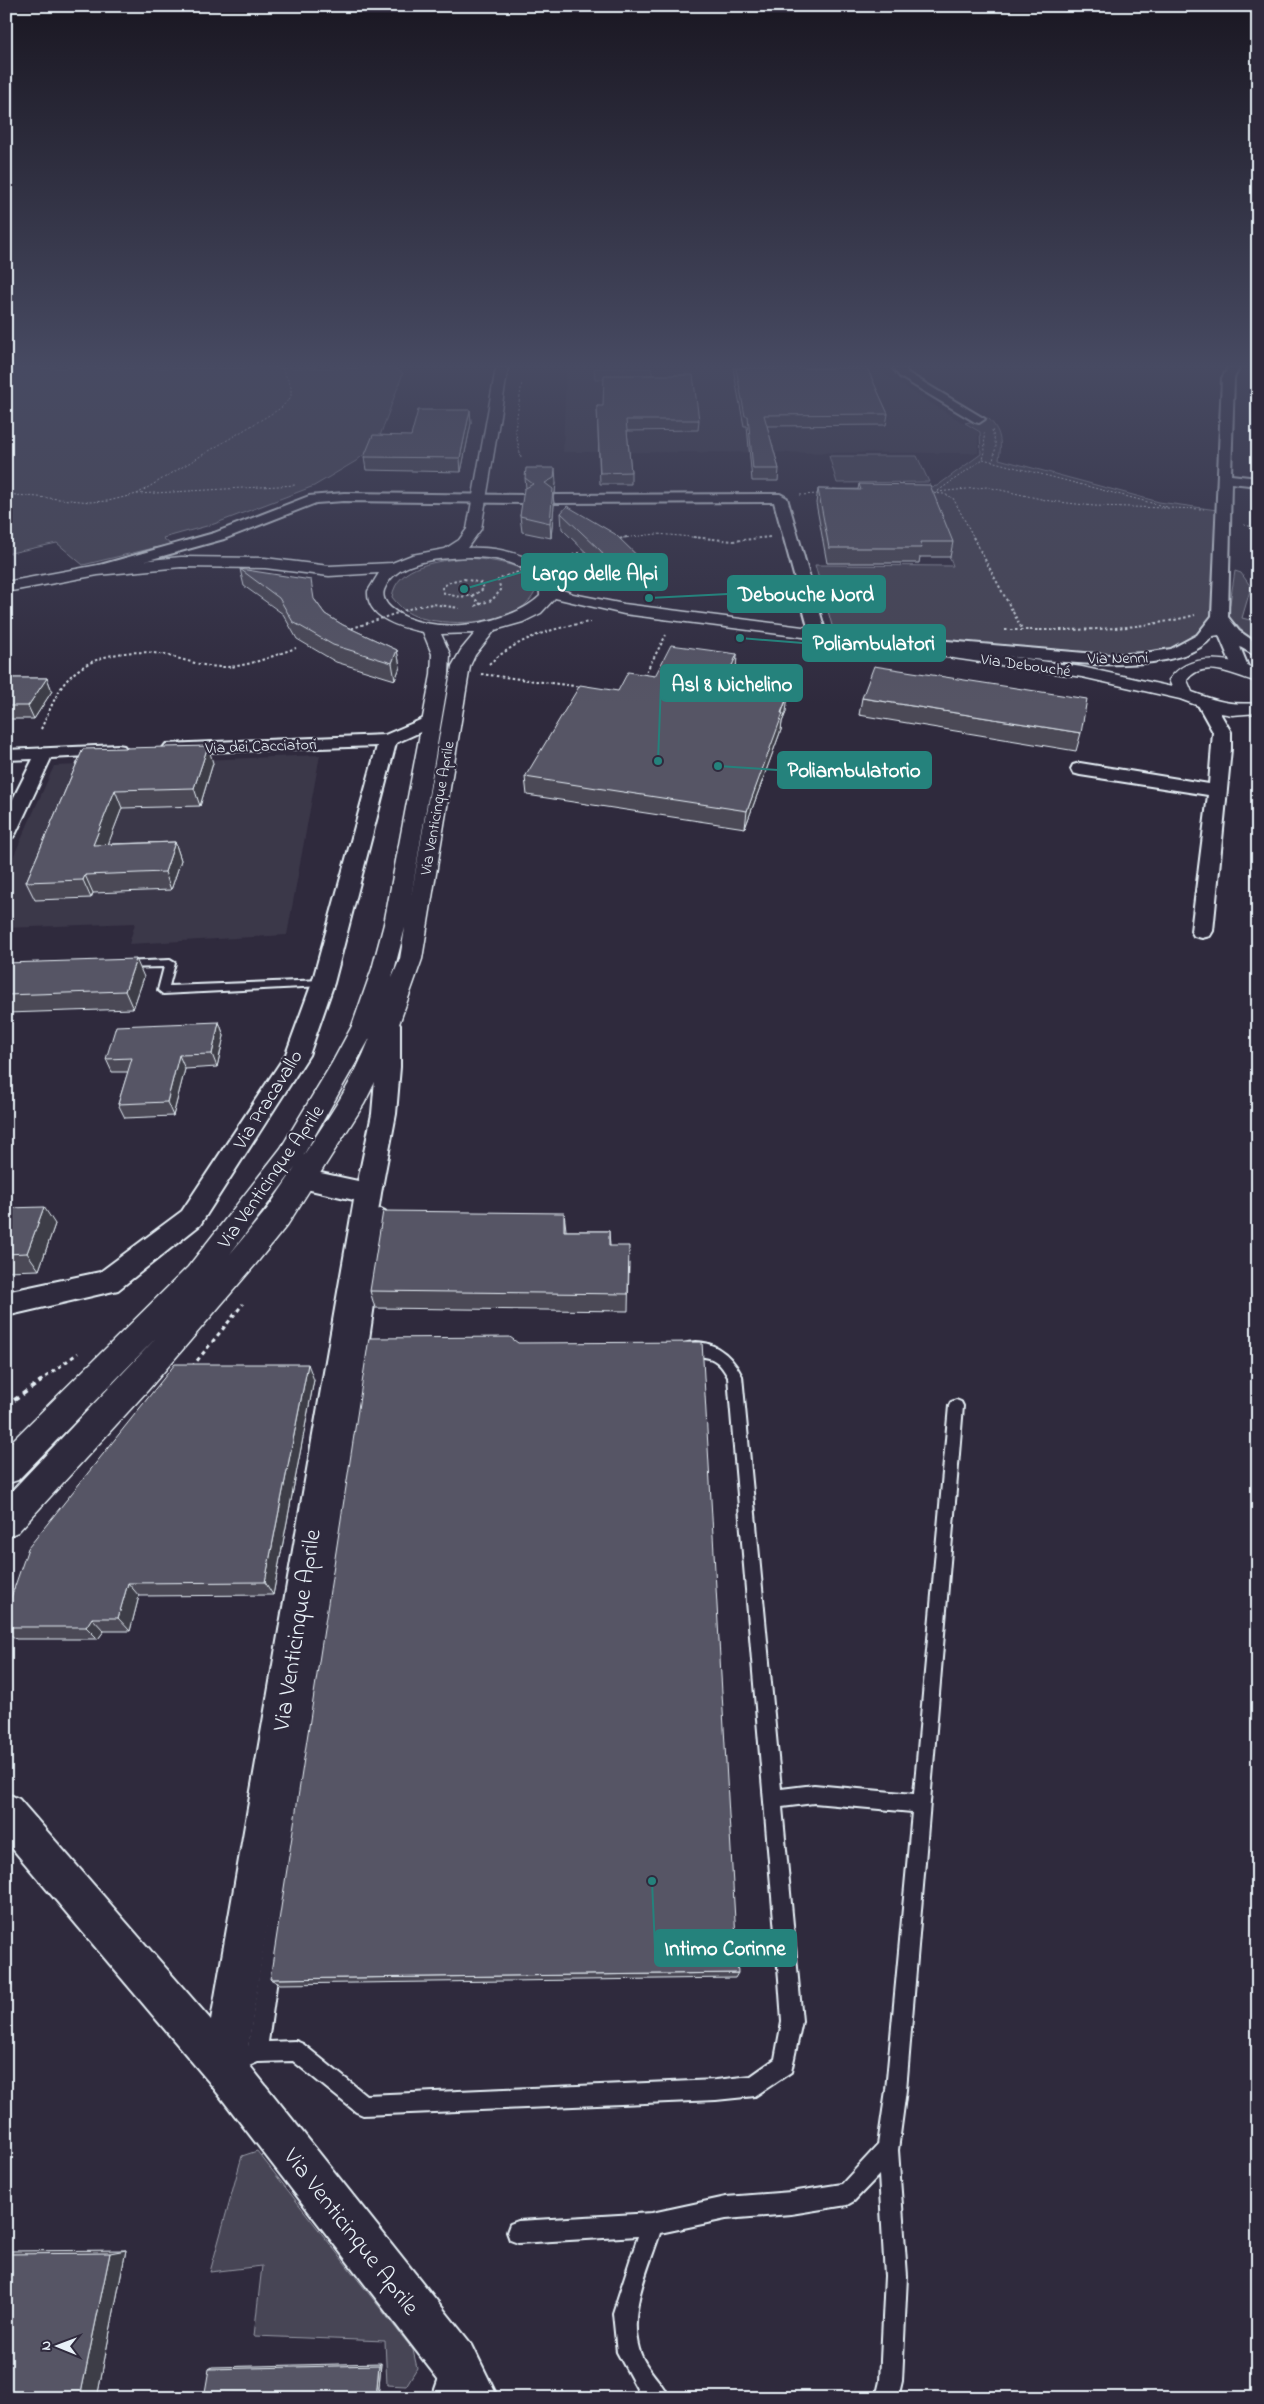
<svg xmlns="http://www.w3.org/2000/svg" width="1264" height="2404" font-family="'Indie Flower',sans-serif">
<rect width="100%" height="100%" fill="#2f2a3d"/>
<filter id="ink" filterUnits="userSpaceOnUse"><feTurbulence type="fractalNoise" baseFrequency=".02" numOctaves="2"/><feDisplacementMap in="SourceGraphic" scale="10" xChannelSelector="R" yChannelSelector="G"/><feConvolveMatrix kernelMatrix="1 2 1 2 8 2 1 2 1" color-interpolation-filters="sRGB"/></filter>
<g filter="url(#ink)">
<g fill="#3b3749">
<polygon points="566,368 881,368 879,371 978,432 978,453 563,452"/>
<polygon points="320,755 287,935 129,944 135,923 6,928 6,873 54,766"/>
</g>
<g fill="#464455" stroke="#979aa6">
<polygon points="6,368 395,368 403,373 377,444 356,461 314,486 214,524 163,538 170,544 83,565 57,543 6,554"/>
<polygon points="594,368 651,368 653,379 595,379"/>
<path d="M988 418C1001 431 1002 442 999 459L1159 502 1217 510 1212 616C1193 653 1147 655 1110 657L833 629 815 565 953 566 929 498 833 489H920L937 486 981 454 980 432 965 423Z"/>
<polygon points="829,456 917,456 929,482 837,483"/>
<path d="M466 558C486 559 561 567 528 602 507 625 443 627 415 616 405 612 399 606 392 597 397 564 439 561 466 558Z"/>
<polygon points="1235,571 1241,573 1251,587 1242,618 1258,622 1258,643 1250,639 1228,616"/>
<polygon points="257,2151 413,2350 417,2368 406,2386 387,2385 385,2341 254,2336 262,2266 210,2272 242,2156"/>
</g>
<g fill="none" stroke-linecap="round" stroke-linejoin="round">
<defs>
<g id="lane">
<polygon points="170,960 175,963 169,986 323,980 328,983 323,986 163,994 158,990 164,967 121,968 116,965 121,962"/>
<path d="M381 1209 385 1211 387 1214 268 2042 296 2041 303 2044 366 2095 716 2080 751 2076 775 2059 782 2021 779 1979 728 1377C713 1349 703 1361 681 1353L679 1349 681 1345C708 1335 731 1353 742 1376L781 1789 814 1785 914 1794 949 1406 951 1402 956 1400 961 1402 963 1406 906 2090 898 2150 907 2276 902 2381 898 2398H876L880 2381 885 2276 879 2175 854 2201 847 2205 791 2214 726 2219 660 2233C648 2270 628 2310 639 2349 644 2368 662 2381 669 2398H642L617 2352 613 2313 638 2236 518 2243 510 2240 507 2232 510 2224 518 2221 652 2213 726 2197 791 2192 842 2184 878 2145 886 2090 912 1812 814 1803 782 1807 802 2021 791 2072 755 2096 716 2100 363 2115 356 2112 293 2061 258 2062 231 2074 224 2071 221 2064 224 2057 248 2046 374 1219 361 1218 359 1215 361 1212Z"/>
<polygon points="450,2366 458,2369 461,2377 454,2398 432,2398 442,2369"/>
</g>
<g id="street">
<polygon points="893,368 905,368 908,373 985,419 979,423 975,422 900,377"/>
<path d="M1228 368H1239L1234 378 1231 475 1258 478V486L1231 483 1228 617 1239 631 1258 644V657L1240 647 1249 669 1247 673H1235L1219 635 1213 636C1177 681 1046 660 995 655 966 653 935 653 907 646L905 643 907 640 913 638 1108 655 1145 653 1171 649 1197 635 1212 616 1222 378Z"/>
<polygon points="344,493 525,495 532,499 525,503 344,501 316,503 224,539 98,574 91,570 93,567 214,533 309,496"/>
<polygon points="780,494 787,498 826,634 824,637 812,637 810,634 774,502 555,503 548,499 555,495"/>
<polygon points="1207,700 1213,701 1231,732 1231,749 1213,931 1210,936 1202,938 1194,936 1191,931 1208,795 1080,775 1073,773 1071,769 1073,765 1080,763 1209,784 1213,732 1198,705 1201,701"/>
<polygon points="432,715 438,716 441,720 438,724 396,743 334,983 309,1055 200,1225 118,1290 6,1316 6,1292 100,1272 182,1211 286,1054 312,983 377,746 172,753 166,752 163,748 166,744 385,735"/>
<polygon points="118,745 124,746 127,750 124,754 51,758 16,833 13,837 6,839 6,813 33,759 6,760 6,750"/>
<polygon points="388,1017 396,1019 400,1025 400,1067 396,1114 381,1193 246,2061 472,2345 498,2398 448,2398 438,2379 209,2082 6,1841 6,1793 19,1799 211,2020 354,1200 293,1186 289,1179 293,1172 302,1169 358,1181 372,1114 376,1067 376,1025 380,1019"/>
</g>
<path id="secondary" d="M496 368H508L481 529 467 548C498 546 529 554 553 575L555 587 573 594 624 604 865 635 1082 667 1172 687 1169 680C1189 651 1229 658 1258 670V682C1237 677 1204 657 1187 680L1192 692C1219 702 1229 705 1258 703V713L1232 715 1215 712 1180 699 1082 677 865 645 624 614 555 598 541 613 523 622 495 630 475 655 470 666 422 959 387 1058 364 1104 288 1224 255 1265 148 1390 18 1532 6 1537V1497L156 1338 18 1480 6 1484V1447L188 1267 281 1148 332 1063 352 1026 372 969 384 924 431 675 432 654 423 632C403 628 366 619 368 591L379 573 329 576 265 568 181 567 98 575 6 592V582L98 565 181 557 265 558 329 566 392 563 412 555 445 549 459 540 467 529ZM470 557C496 557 519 562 539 579L540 596C509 626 426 638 391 608 385 603 381 595 385 588 397 559 444 558 470 557ZM475 633 461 650 452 666 411 897 449 675 450 654 441 634ZM405 928 400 959 392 978ZM370 1038C354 1081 328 1118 303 1156ZM295 1168 268 1208 230 1254Z"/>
</defs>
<use href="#lane" stroke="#e8f1f8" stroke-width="4"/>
<use href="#street" stroke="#e8f1f8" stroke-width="4"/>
<use href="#secondary" stroke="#e8f1f8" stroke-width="3"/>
<g stroke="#e8f1f8" stroke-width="1" stroke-dasharray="2 2" stroke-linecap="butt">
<polyline points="1251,369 1258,368"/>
<polyline points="992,430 996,446 993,461"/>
<polyline points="521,457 515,430 522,382"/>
<polyline points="983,459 1167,507"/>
<polyline points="938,491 983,459 985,452 984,433"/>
<polyline points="937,492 987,487 1050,501 1094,506 1204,509"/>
<polyline points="930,493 944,494 953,498 974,538"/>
<polyline points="6,494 91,502 108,501 137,494 281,408 291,397 291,386 282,368"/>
<polyline points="137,494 296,485"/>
<polyline points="800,495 819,494"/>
<polyline points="1244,525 1258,528"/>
<polyline points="623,538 657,534 703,538"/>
<polyline points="763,538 770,537"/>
</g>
<g stroke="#e8f1f8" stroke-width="2" stroke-dasharray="2.5 2.5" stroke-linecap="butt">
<polyline points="693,537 733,541 770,537"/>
<polyline points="973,537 1022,629"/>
<polyline points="615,540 627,537"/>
<path d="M464 579 481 583 484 588C473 599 458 598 444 593L442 588C449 581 455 580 464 579Z"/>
<polyline points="472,596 481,605"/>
<polyline points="419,606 433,604 459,608"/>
<polyline points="475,606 492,600 501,590 498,580 506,576"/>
<path d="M1005 630C1069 630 1132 632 1195 615"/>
<path d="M489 664C518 638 552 628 590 622"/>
<polyline points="481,674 582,687"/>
<polyline points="644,676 666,635"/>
<path d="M41 729C48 714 54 698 63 685 84 656 127 648 160 654 181 658 201 667 223 667 248 667 272 656 296 648"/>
</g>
<g stroke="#e8f1f8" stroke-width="3" stroke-dasharray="4 4" stroke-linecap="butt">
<polyline points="192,1367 243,1304"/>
<polyline points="39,1382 78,1353"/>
</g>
<polyline stroke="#e8f1f8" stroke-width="4" stroke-dasharray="5 5" stroke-linecap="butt" points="6,1406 41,1381"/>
<use href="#lane" fill="#2f2a3d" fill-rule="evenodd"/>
<use href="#street" fill="#2f2a3d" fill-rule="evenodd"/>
<use href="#secondary" fill="#2f2a3d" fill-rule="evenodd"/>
<g stroke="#e8f1f8" stroke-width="2" stroke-dasharray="2.5 2.5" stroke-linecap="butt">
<polyline points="506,576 582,552"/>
<polyline points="347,630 415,607"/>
</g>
</g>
<g fill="#4b4957" stroke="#e8f1f8">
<polygon points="733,368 867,368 888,414 886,425 767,426 779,469 778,481 752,481 747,426 744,426"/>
<polygon points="597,406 699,420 698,430 627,431 631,472 631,484 600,484"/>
<polygon points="470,410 471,423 461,472 366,470 364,457"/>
<polygon points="525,478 556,483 555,493 553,494 554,505 551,538 522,532 520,516 526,488"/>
<polygon points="859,484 953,542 950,557 920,557 919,563 827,563 816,503 818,489 858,490"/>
<polygon points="561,513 656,574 656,590 609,585 602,568 562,529"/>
<polygon points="240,569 315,600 325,614 343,625 397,650 400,667 395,680 336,662 297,639 283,614 244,586"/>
<polygon points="737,654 736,670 728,686 786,712 782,722 781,730 745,828 527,795 525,777 618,691 655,676"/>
<polygon points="6,678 47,678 52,691 34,719 6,719"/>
<polygon points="862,698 1081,733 1076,751 859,715"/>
<polygon points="83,749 213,763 200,806 122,808 108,844 175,842 181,860 171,890 93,893 91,898 35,900 26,882"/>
<polygon points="6,963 144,977 133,1009 6,1013"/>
<polygon points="219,1022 224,1036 217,1067 185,1069 173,1116 125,1118 118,1104 128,1072 112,1072 106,1059"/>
<polygon points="6,1208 55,1224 39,1270 6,1271"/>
<polygon points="566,1231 609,1231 610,1246 629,1263 628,1311 375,1308 370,1291"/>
<polygon points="314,1380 273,1595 139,1596 130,1631 104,1631 98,1639 16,1639 6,1631 6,1612"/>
<polygon points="738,1973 735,1978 280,1984 270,1979"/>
<polygon points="126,2250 97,2398 6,2398 6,2251"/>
<polygon points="381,2363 378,2398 209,2369 212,2367"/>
</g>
<g fill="#3d3c47" stroke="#e8f1f8">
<polygon points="470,410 471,423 461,472 460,458"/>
<polygon points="555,468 556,483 555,493 553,494 554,505 551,538 550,523 545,483"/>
<polygon points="397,650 400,667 395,680 392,663"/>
<polygon points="737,654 736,670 721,702 723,686"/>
<polygon points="47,678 52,691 34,719 28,706"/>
<polygon points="788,695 786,712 782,722 781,730 745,828 747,811"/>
<polygon points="208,746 213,763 200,806 194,788"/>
<polygon points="115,790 122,808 101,863 93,845"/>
<polygon points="175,842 181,860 171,890 165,872"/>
<polygon points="85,875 93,893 91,898 83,880"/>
<polygon points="136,959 144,977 133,1009 125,991"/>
<polygon points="219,1022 224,1036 217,1067 212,1054"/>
<polygon points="179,1055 185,1069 173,1116 167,1102"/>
<polygon points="44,1207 55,1224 39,1270 27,1253"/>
<polygon points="564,1213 566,1230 565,1248 564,1231"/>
<polygon points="308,1364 314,1380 273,1595 265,1582"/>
<polygon points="128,1583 139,1596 130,1631 118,1618"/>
<polygon points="92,1618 104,1631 98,1639 86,1627"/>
<polygon points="126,2250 97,2398 80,2398 110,2253"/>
<polygon points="381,2363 378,2398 376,2398 379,2365"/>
</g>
<g fill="#575565" stroke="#e8f1f8">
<polygon points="736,368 867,368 888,414 764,415 779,469 753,469 748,416 745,416"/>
<polygon points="604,375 693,375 699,420 626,420 631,472 600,473 597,406 603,406"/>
<polygon points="418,410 470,410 460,458 364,457 373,435 411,436"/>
<polygon points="526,468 555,468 554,478 545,483 553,489 550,523 520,516 524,489 533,484 525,478"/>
<polygon points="859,484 930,485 953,542 920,542 922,548 829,548 818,489 861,490"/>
<polygon points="567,506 615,534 656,574 609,568 601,551 561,513"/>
<polygon points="240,569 311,580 314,599 325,614 343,625 397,650 392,663 333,645 293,622 279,598"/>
<polygon points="671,645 737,654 723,686 788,695 781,713 783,713 747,811 525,777 580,685 618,691 628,672 655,676"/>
<polygon points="874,666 1087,699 1081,733 862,698"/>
<polygon points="6,678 47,678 28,706 6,706"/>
<polygon points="208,746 194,788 115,790 93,845 175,842 165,872 85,875 83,880 26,882 83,749"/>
<polygon points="136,959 125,991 6,995 6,963"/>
<polygon points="219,1022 212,1054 179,1055 167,1102 118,1104 132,1058 106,1059 116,1026"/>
<polygon points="44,1207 27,1253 6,1254 6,1208"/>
<polygon points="383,1211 564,1213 564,1231 609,1231 609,1246 629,1246 628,1294 370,1291"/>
<polygon points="510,1337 518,1343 702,1342 738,1973 270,1979 369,1338"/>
<polygon points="175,1364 308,1364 265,1582 128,1583 118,1618 92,1618 86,1627 6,1627 6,1612 28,1548"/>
<polygon points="110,2253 80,2398 6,2398 6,2254"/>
<polygon points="379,2365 376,2398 204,2398 209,2369"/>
</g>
</g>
<linearGradient id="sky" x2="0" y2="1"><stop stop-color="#1a1722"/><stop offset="0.52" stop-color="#474a62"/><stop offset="1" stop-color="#474a62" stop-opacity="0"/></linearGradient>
<rect width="1264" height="704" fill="url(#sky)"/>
<g text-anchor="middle" stroke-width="4.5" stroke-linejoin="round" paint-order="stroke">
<g font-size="16" fill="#e8f1f8" stroke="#2f2a3d">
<text transform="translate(1118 657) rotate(-1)" y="6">Via Nenni</text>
<text transform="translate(1026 664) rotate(8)" y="6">Via Debouché</text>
<text transform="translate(261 745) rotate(-2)" y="6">Via dei Cacciatori</text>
<text transform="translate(436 808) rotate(-80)" y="6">Via Venticinque Aprile</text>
</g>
<g font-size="20" fill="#e8f1f8" stroke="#2f2a3d">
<text transform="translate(267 1099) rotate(-58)" y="7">Via Pracavallo</text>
<text transform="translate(270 1176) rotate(-55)" y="7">Via Venticinque Aprile</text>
</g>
<g font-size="24" fill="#e8f1f8" stroke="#2f2a3d">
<text transform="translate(296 1630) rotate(-81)" y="8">Via Venticinque Aprile</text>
<text transform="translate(352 2231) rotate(52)" y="8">Via Venticinque Aprile</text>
</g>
</g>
<path fill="none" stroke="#25827c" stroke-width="2" d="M464 589L522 572M649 598L728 594M740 638L803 643M658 761L661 683M718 766L778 770M652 1881L655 1948"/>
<g fill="#25827c" stroke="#2f2a3d" stroke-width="2">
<circle cx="464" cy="589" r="5"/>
<circle cx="649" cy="598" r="5"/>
<circle cx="740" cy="638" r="5"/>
<circle cx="658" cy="761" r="5"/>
<circle cx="718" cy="766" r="5"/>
<circle cx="652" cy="1881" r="5"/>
</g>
<g fill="#25827c" stroke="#25827c" stroke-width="2">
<rect x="522" y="554" width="145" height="36" rx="5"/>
<rect x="728" y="576" width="157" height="36" rx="5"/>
<rect x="803" y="625" width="142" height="36" rx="5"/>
<rect x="661" y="665" width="141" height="36" rx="5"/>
<rect x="778" y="752" width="153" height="36" rx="5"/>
<rect x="655" y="1930" width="141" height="36" rx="5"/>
</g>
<g font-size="21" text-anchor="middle" font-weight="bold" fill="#fff">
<text x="595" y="580">Largo delle Alpi</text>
<text x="806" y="601">Debouche Nord</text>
<text x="874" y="650">Poliambulatori</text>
<text x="732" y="691">Asl 8 Nichelino</text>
<text x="854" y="777">Poliambulatorio</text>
<text x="725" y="1955">Intimo Corinne</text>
</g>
<rect width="1264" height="2404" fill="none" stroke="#2f2a3d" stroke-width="25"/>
<rect x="12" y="12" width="1239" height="2379" fill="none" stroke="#e8f1f8" stroke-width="2" filter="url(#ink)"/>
<g transform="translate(58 2346) rotate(271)" stroke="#2f2a3d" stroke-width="4" paint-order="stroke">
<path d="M0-4L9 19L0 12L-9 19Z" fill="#e8f1f8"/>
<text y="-8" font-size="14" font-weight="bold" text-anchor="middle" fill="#e8f1f8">N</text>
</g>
</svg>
